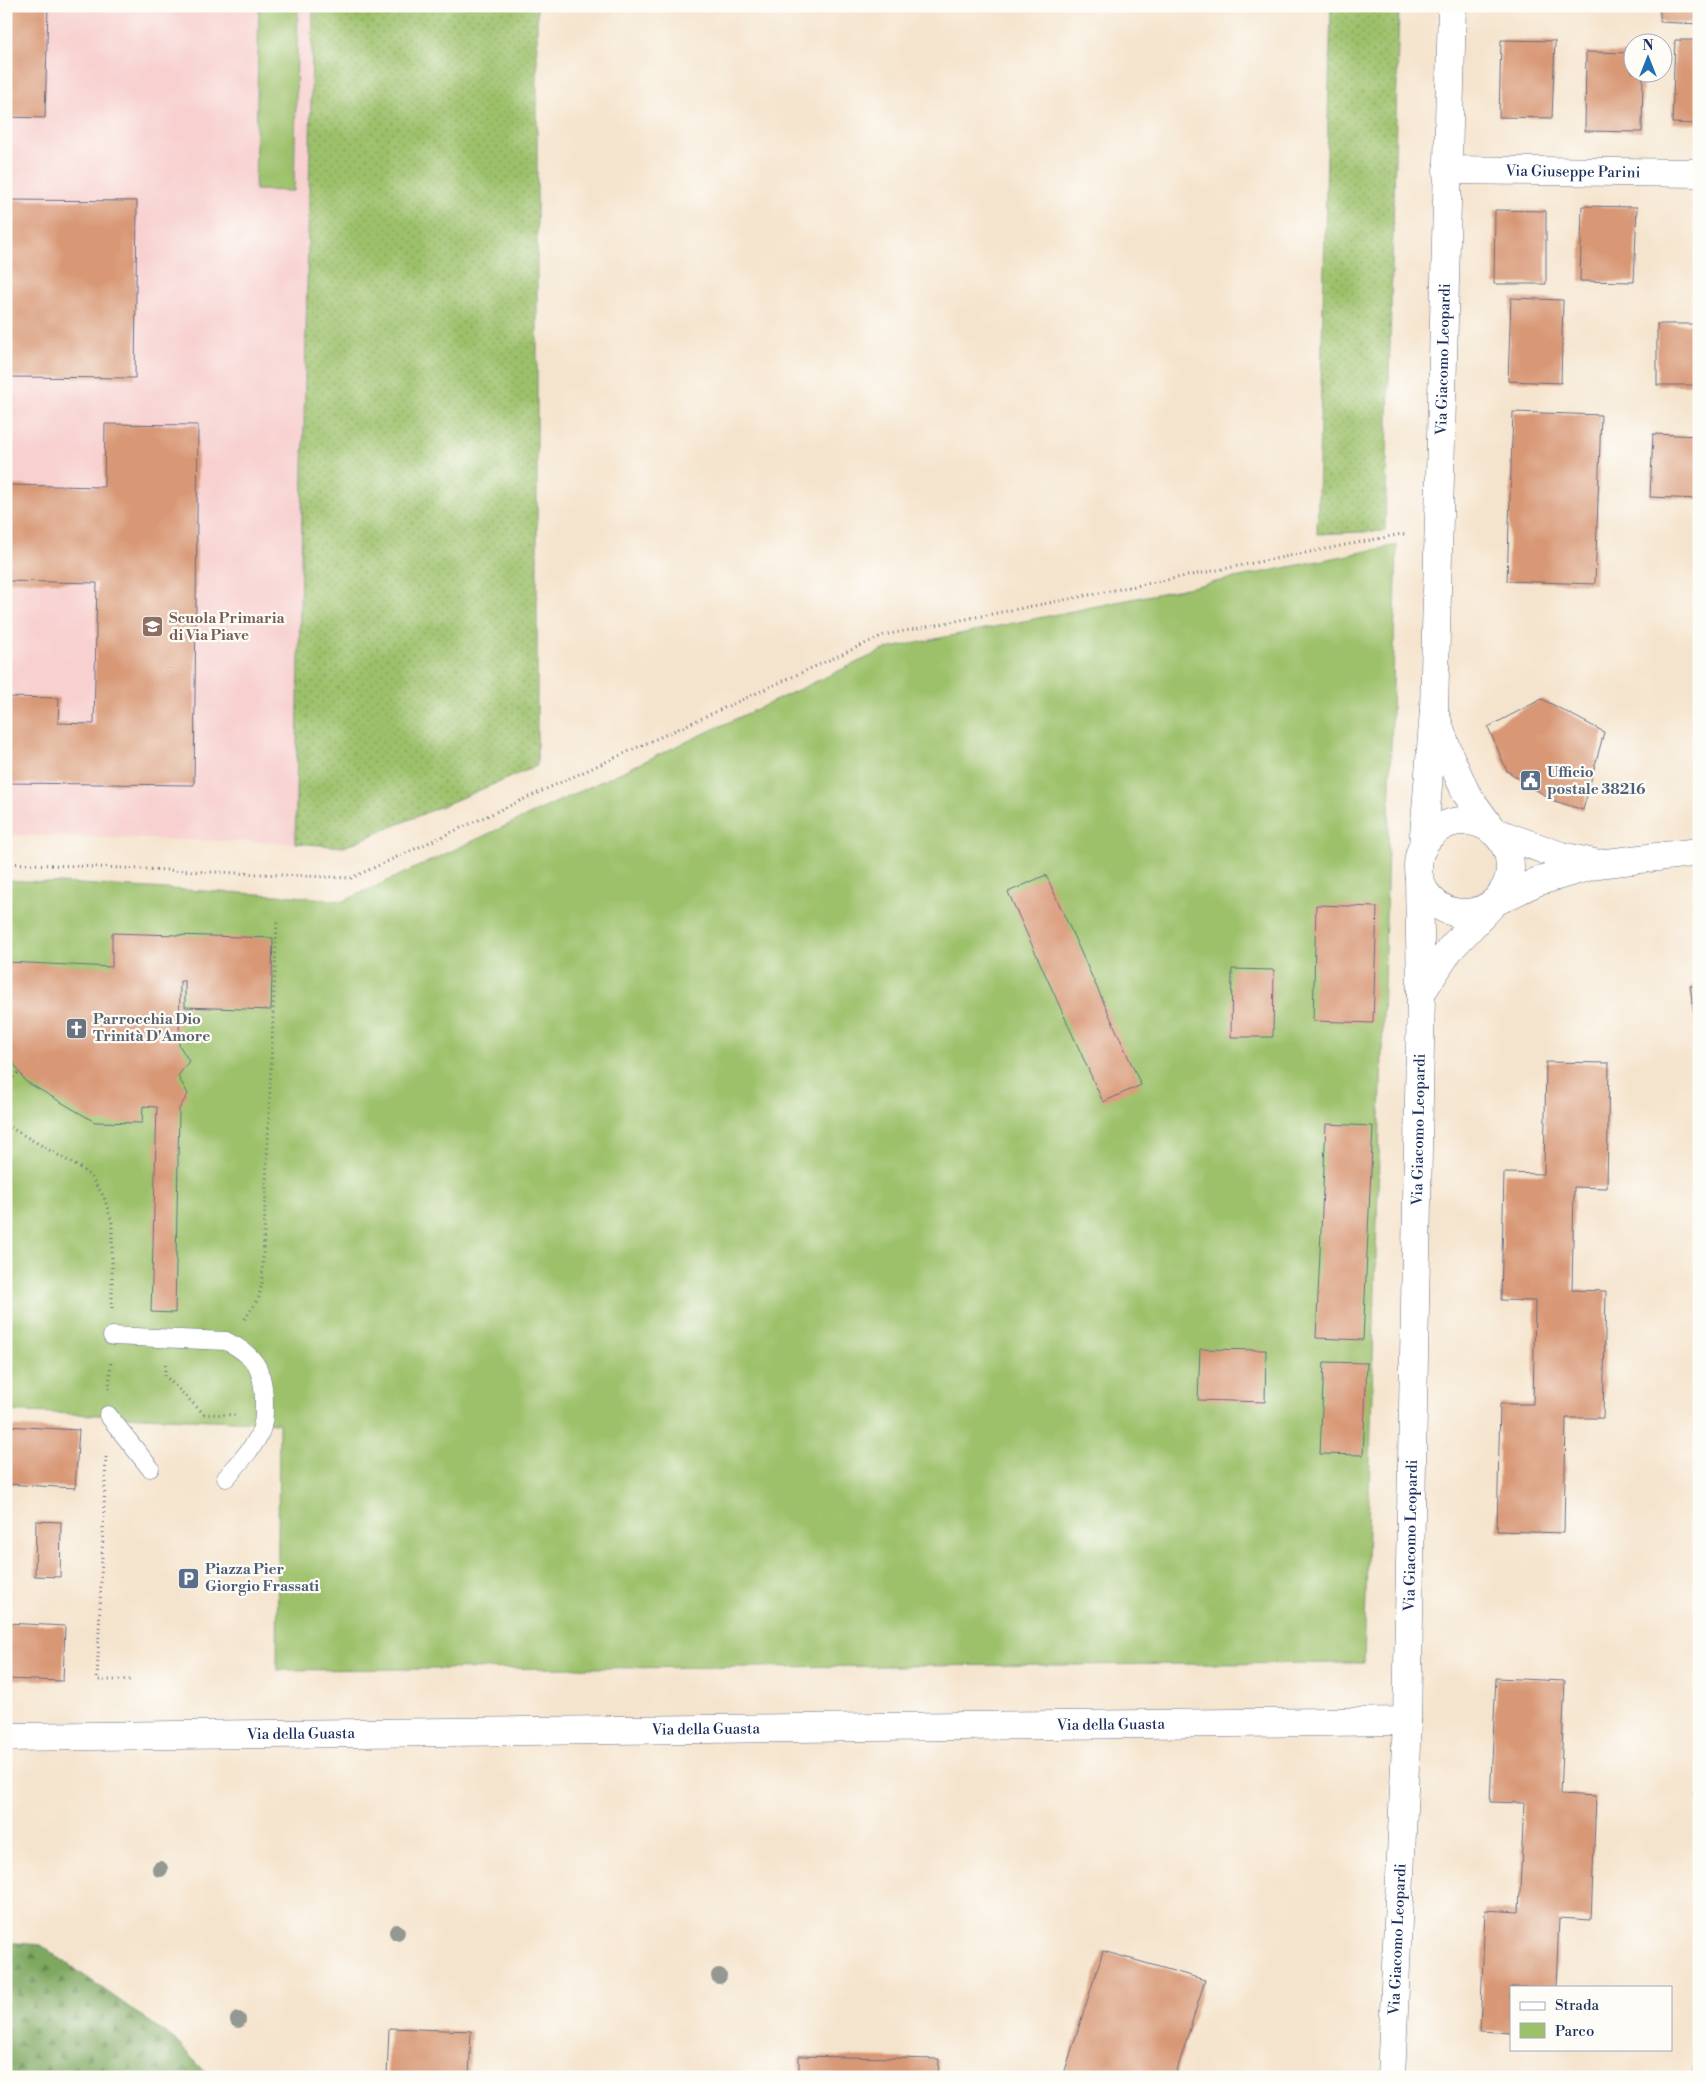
<svg xmlns="http://www.w3.org/2000/svg" width="1705" height="2083" font-family="'Libre Bodoni',serif">
<defs>
<pattern id="grass-dots" width="8" height="8" patternUnits="userSpaceOnUse" patternTransform="scale(1.25)"><rect width="8" height="8" fill="#9dc16b"/><path d="M2 2h.1M6 6h.1" fill="none" stroke="#7f9d5b" stroke-width="1.8" stroke-linecap="round"/></pattern>
<pattern id="forest-firs" width="22" height="20" patternUnits="userSpaceOnUse" patternTransform="scale(1.25)"><rect width="22" height="20" fill="#7ea75f"/><path d="M5 1l3.5 6h-7zM16 11l3.5 6h-7z" fill="#668852"/></pattern>
</defs>
<rect width="100%" height="100%" fill="#fdfcf7"/>
<filter id="ink" filterUnits="userSpaceOnUse"><feTurbulence type="fractalNoise" baseFrequency=".02" numOctaves="2"/><feDisplacementMap in="SourceGraphic" scale="10" xChannelSelector="R" yChannelSelector="G"/><feConvolveMatrix kernelMatrix="1 2 1 2 8 2 1 2 1" color-interpolation-filters="sRGB"/></filter>
<filter id="wash" filterUnits="userSpaceOnUse"><feTurbulence type="fractalNoise" baseFrequency=".0096" numOctaves="4" result="noise"/><feDisplacementMap in="SourceGraphic" scale="20" xChannelSelector="R" yChannelSelector="G"/><feGaussianBlur stdDeviation="1.12" result="paint"/><feColorMatrix in="noise" values="0 0 0 0 0 0 0 0 0 0 0 0 0 0 0 0 0 1.4 0 .05"/><feComposite in="paint" operator="in"/></filter>
<g filter="url(#wash)">
<rect width="100%" height="100%" fill="#f5e4cd"/>
<polygon fill="#f7d0cf" points="6,6 313,6 295,843 6,835"/>
<g fill="url(#grass-dots)" stroke="#5c7864">
<polygon points="313,6 537,6 537,766 344,847 295,843"/>
<polygon points="1331,6 1399,6 1385,531 1317,534"/>
<polygon points="1699,1796 1699,2073 1693,2073"/>
</g>
<polygon fill="url(#forest-firs)" stroke="#4c6b5e" points="6,1942 41,1945 174,2039 210,2077 6,2077"/>
<g fill="#9dc16b" stroke="#5c7864">
<polygon points="259,6 298,6 294,191 255,190"/>
<polygon points="1397,545 1364,1663 277,1670 279,1423 6,1411 6,880 294,896 344,901 886,649"/>
</g>
<g id="blocks">
<g fill="#d89774">
<polygon points="6,6 48,6 45,118 6,117"/>
<polygon points="1570,6 1593,6 1593,9 1570,8"/>
<polygon points="1660,6 1699,6 1699,24 1660,22"/>
<polygon points="1501,40 1555,41 1552,118 1499,117"/>
<polygon points="1675,40 1699,40 1699,124 1672,123"/>
<polygon points="1586,52 1632,53 1632,72 1643,72 1642,132 1585,131"/>
<polygon points="6,200 137,201 135,378 6,377"/>
<polygon points="1582,206 1637,207 1634,282 1580,281"/>
<polygon points="1495,210 1546,211 1546,284 1494,284"/>
<polygon points="1511,298 1563,300 1561,383 1508,381"/>
<rect x="1657" y="324" width="42" height="61"/>
<polygon points="1513,412 1601,415 1595,584 1507,581"/>
<polygon points="105,424 198,425 194,785 6,783 6,697 59,698 58,723 94,724 97,583 6,581 6,485 104,487"/>
<polygon points="1653,434 1699,436 1699,499 1650,497"/>
<polygon points="1542,699 1604,732 1583,810 1552,800 1507,771 1488,727"/>
<polygon points="1046,875 1141,1085 1103,1102 1008,892"/>
<polygon points="1316,905 1377,907 1373,1023 1313,1021"/>
<polygon points="112,933 273,938 271,1010 185,1007 185,981 180,981 179,1045 189,1061 178,1076 188,1094 179,1109 175,1313 151,1312 157,1107 143,1106 142,1123 95,1122 25,1081 6,1051 6,962 112,967"/>
<polygon points="1232,969 1274,970 1273,1037 1231,1037"/>
<polygon points="1699,985 1699,1042 1698,1042 1690,986"/>
<polygon points="1546,1062 1609,1063 1607,1188 1574,1187 1572,1290 1606,1291 1603,1418 1566,1418 1564,1533 1497,1531 1500,1404 1533,1404 1535,1301 1501,1300 1504,1173 1544,1174"/>
<polygon points="1326,1124 1373,1126 1363,1340 1316,1338"/>
<polygon points="1200,1349 1266,1350 1265,1402 1198,1400"/>
<polygon points="1324,1362 1367,1363 1363,1455 1320,1454"/>
<polygon points="6,1426 79,1430 75,1488 6,1484"/>
<polygon points="36,1521 61,1522 60,1577 35,1576"/>
<polygon points="6,1623 65,1626 63,1681 6,1679"/>
<polygon points="1496,1678 1565,1681 1560,1794 1596,1796 1591,1920 1559,1918 1556,1987 1511,1987 1511,2033 1480,2031 1485,1910 1519,1912 1524,1803 1490,1802"/>
<polygon points="1103,1951 1205,1980 1175,2077 1063,2077"/>
<polygon points="389,2028 471,2031 469,2077 387,2077"/>
<polygon points="799,2056 939,2059 938,2077 799,2077"/>
</g>
</g>
</g>
<g filter="url(#ink)">
<use href="#blocks" fill-opacity="0" stroke="#676e85" stroke-width="1"/>
<g fill="none" stroke-linecap="round" stroke-linejoin="round">
<defs>
<g id="service">
<path d="M112 1336 226 1341C257 1356 264 1371 264 1405 264 1416 264 1425 259 1435 253 1449 236 1466 226 1478"/>
<polyline points="108,1415 150,1468"/>
</g>
<g id="minor">
<path id="s1" d="M1447 170 1699 173"/>
<path id="s2" d="M1434 711 1452 6"/>
<circle cx="1464" cy="867" r="46"/>
<polyline points="1423,847 1434,711 1450,757 1466,793 1493,831 1561,856 1594,863"/>
<polyline points="1419,878 1421,993 1450,949 1495,902 1536,882 1598,864 1699,852"/>
<path id="s3" d="M6 1737 1407 1721"/>
<path id="s4" d="M1391 2077 1407 1721 1421 993"/>
</g>
</defs>
<use href="#service" stroke="#676e85" stroke-width="19"/>
<use href="#minor" stroke="#676e85" stroke-width="29"/>
<g stroke="#676e85" stroke-width="3" stroke-dasharray="1 4" stroke-linecap="butt">
<polyline points="6,863 351,878 884,635 1402,534 1405,535"/>
<polyline points="6,1084 19,1072"/>
<polyline points="6,1125 82,1169 91,1177 104,1197 112,1223 112,1309"/>
<polyline points="245,1319 259,1297 262,1283 277,919"/>
<polyline points="165,1365 165,1376 204,1414 237,1415"/>
<polyline points="109,1389 111,1362"/>
<polyline points="106,1457 97,1680 132,1680"/>
</g>
<use href="#service" stroke="#fff" stroke-width="18"/>
<use href="#minor" stroke="#fff" stroke-width="28"/>
</g>
<g fill="#939992">
<circle cx="160" cy="1869" r="8"/>
<circle cx="397" cy="1932" r="8"/>
<circle cx="719" cy="1976" r="8"/>
<circle cx="238" cy="2020" r="8"/>
</g>
</g>
<defs>
<symbol id="school-square" viewBox="-11 -11 22 22"><rect x="-9" y="-9" width="18" height="18" rx="4" fill="#8d6e63" stroke="#fdfcf7"/><path d="M0-5L7-2L0 1L-7-2ZM-4 1L0 2.5L4 1V4Q0 6-4 4Z" fill="#fff"/></symbol>
<symbol id="civic-square" viewBox="-11 -11 22 22"><rect x="-9" y="-9" width="18" height="18" rx="4" fill="#5c6f8a" stroke="#fdfcf7"/><path d="M-.6-6.5H3V-4.5H.6V-3L4-1V1h2V6H-6V1h2V-1L-.6-3ZM-1.2 2.5V6h2.4V2.5Z" fill="#fff"/></symbol>
<symbol id="church-square" viewBox="-11 -11 22 22"><rect x="-9" y="-9" width="18" height="18" rx="4" fill="#6b7280" stroke="#fdfcf7"/><path d="M-1.2-6h2.4v3.5h3.3v2.4h-3.3V6h-2.4V-.1h-3.3v-2.4h3.3Z" fill="#fff"/></symbol>
<symbol id="parking-square" viewBox="-11 -11 22 22"><rect x="-9" y="-9" width="18" height="18" rx="4" fill="#5c6f8a" stroke="#fdfcf7"/><path d="M-3.5-5.5H1a3.5 3.5 0 0 1 0 7H-1V5.5H-3.5ZM-1-3.4V-.6H.8a1.4 1.4 0 0 0 0-2.8Z" fill="#fff"/></symbol>
</defs>
<g fill-rule="evenodd">
<use href="#school-square" x="140" y="614" width="25" height="25"/>
<use href="#civic-square" x="1518" y="768" width="25" height="25"/>
<use href="#church-square" x="64" y="1016" width="25" height="25"/>
<use href="#parking-square" x="176" y="1566" width="25" height="25"/>
</g>
<g text-anchor="middle" stroke-width="4.5" stroke-linejoin="round" paint-order="stroke">
<g font-size="15" fill="#1b2f5e" stroke="#fdfcf7">
<text dy="5" stroke="none"><textPath href="#s1" startOffset="126">Via Giuseppe Parini</textPath></text>
<text dy="5" stroke="none"><textPath href="#s2" startOffset="352">Via Giacomo Leopardi</textPath></text>
<text dy="5" stroke="none"><textPath href="#s4" startOffset="948">Via Giacomo Leopardi</textPath></text>
<text dy="5" stroke="none"><textPath href="#s4" startOffset="542">Via Giacomo Leopardi</textPath></text>
<text dy="5" stroke="none"><textPath href="#s3" startOffset="1105">Via della Guasta</textPath></text>
<text dy="5" stroke="none"><textPath href="#s3" startOffset="700">Via della Guasta</textPath></text>
<text dy="5" stroke="none"><textPath href="#s3" startOffset="295">Via della Guasta</textPath></text>
<text dy="5" stroke="none"><textPath href="#s4" startOffset="138">Via Giacomo Leopardi</textPath></text>
</g>
<g font-size="15" font-weight="bold" fill="#785e54" stroke="#fdfcf7" text-anchor="start">
<text x="169" y="623">Scuola Primaria<tspan x="169" dy="17">di Via Piave</tspan></text>
</g>
<g font-size="15" font-weight="bold" fill="#4e5e75" stroke="#fdfcf7" text-anchor="start">
<text x="1547" y="777">Ufficio<tspan x="1547" dy="17">postale 38216</tspan></text>
<text x="205" y="1574">Piazza Pier<tspan x="205" dy="17">Giorgio Frassati</tspan></text>
</g>
<g font-size="15" font-weight="bold" fill="#5b616d" stroke="#fdfcf7" text-anchor="start">
<text x="93" y="1024">Parrocchia Dio<tspan x="93" dy="17">Trinità D'Amore</tspan></text>
</g>
</g>
<rect width="1705" height="2083" fill="none" stroke="#fdfcf7" stroke-width="25"/>
<rect x="1510" y="1986" width="162" height="65" fill="#fdfcf7" stroke="#a3aaba"/>
<rect x="1520" y="2002" width="25" height="8" fill="#ffffff" stroke="#a3aaba"/>
<text x="1555" y="2010" font-size="15" fill="#1b2f5e">Strada</text>
<rect x="1520" y="2023" width="25" height="15" fill="#9dc16b" stroke="#a3aaba"/>
<text x="1555" y="2036" font-size="15" fill="#1b2f5e">Parco</text>
<g transform="translate(1648 58)"><circle r="24" fill="#fdfcf7" stroke="#a3aaba"/>
<path d="M0-4L9 19L0 12L-9 19Z" fill="#1f6fb2"/>
<text y="-8" font-size="14" font-weight="bold" text-anchor="middle" fill="#1b2f5e">N</text>
</g>
</svg>
